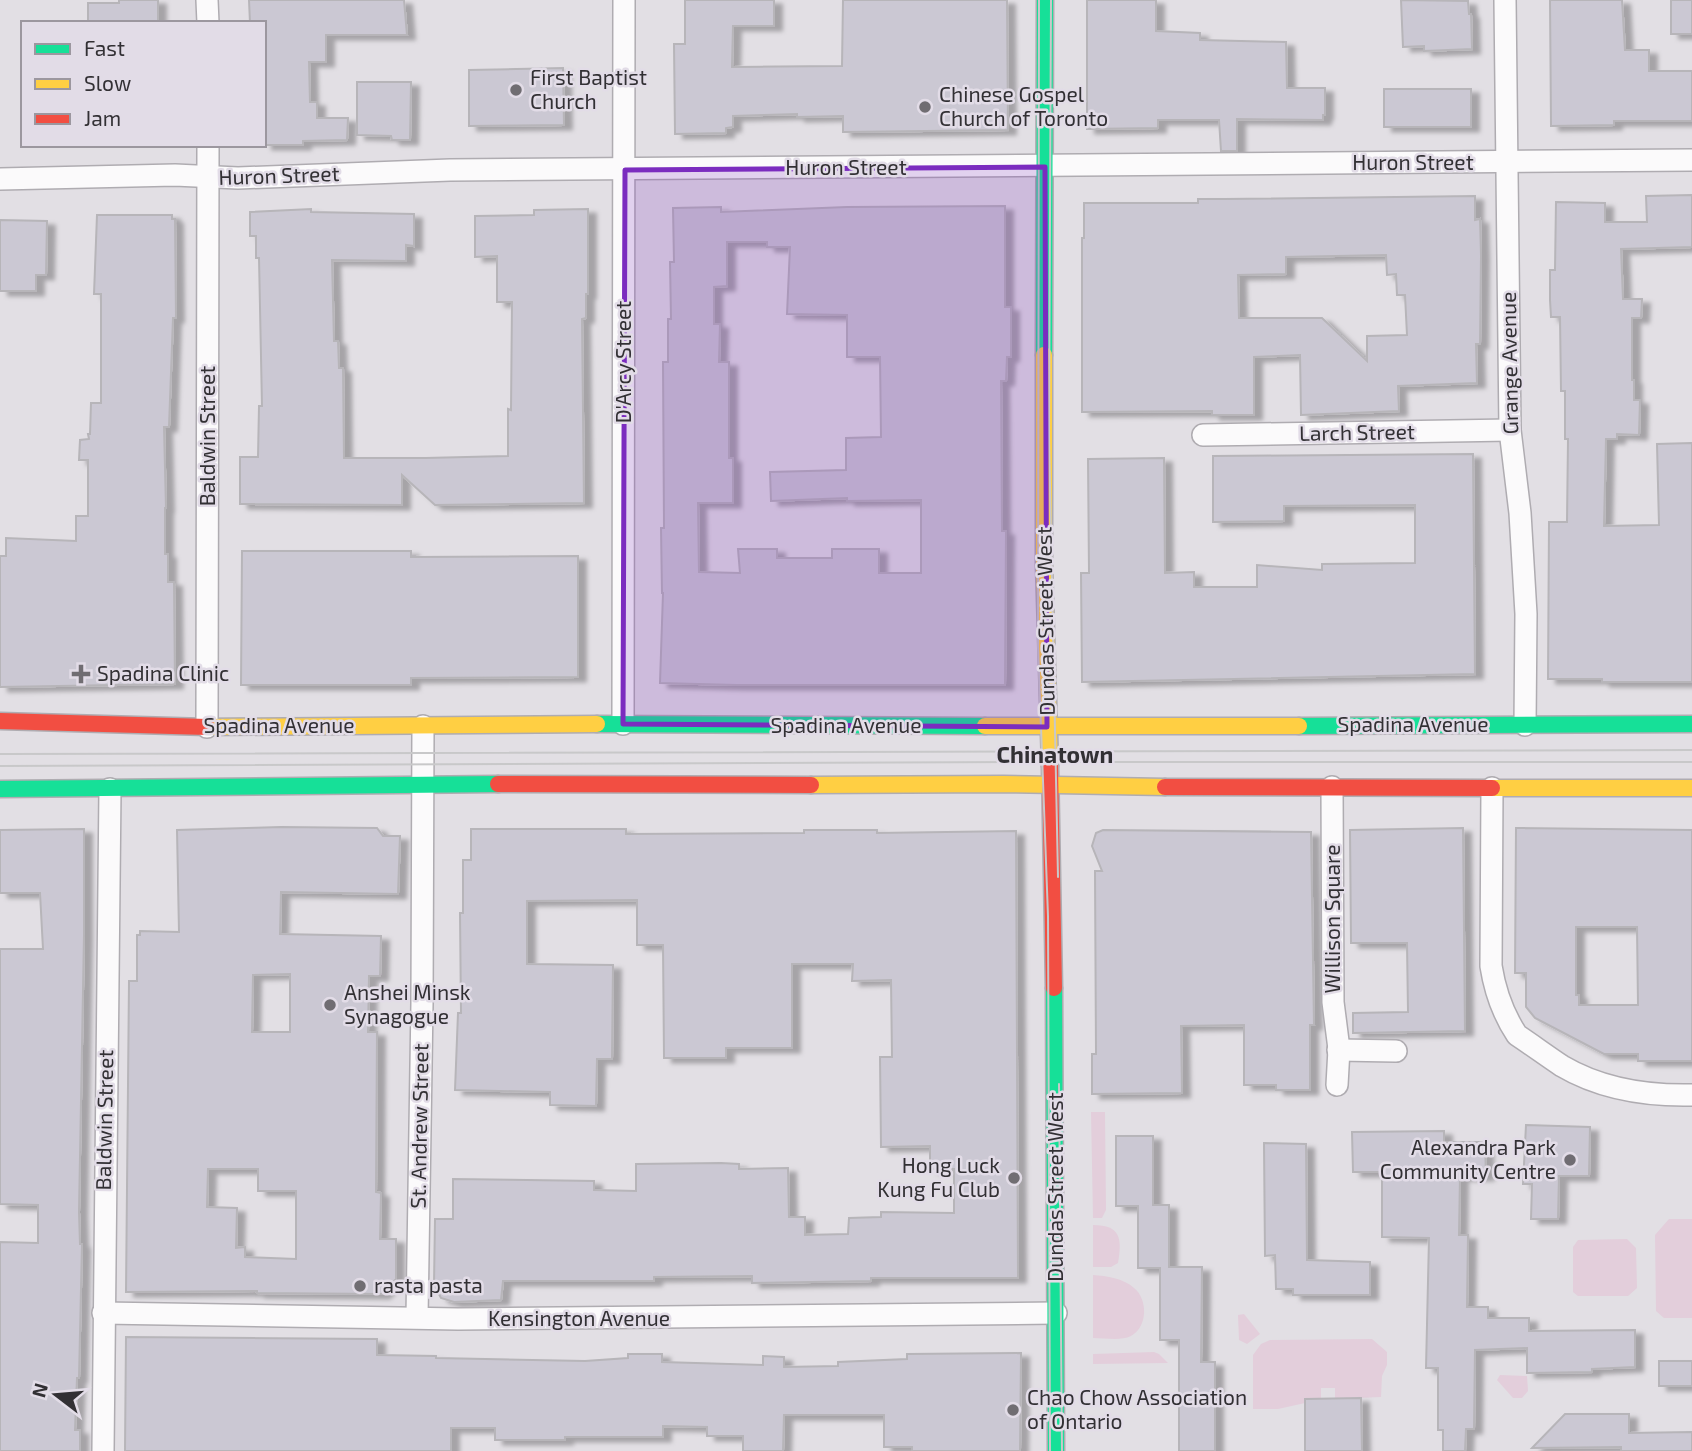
<svg xmlns="http://www.w3.org/2000/svg" width="1692" height="1451" font-family="'Exo 2',sans-serif">
<defs>
<filter id="shadow"><feDropShadow dx="8" dy="4.5" stdDeviation="2" flood-color="#0004"/></filter>
</defs>
<rect width="100%" height="100%" fill="#e2dfe4"/>
<g fill="#e3cedb">
<polygon points="1091,1112 1105,1112 1106,1210 1102,1218 1093,1218"/>
<polygon points="1669,1219 1692,1219 1692,1318 1664,1318 1656,1311 1655,1235"/>
<path d="M1093 1225C1121 1225 1122 1239 1118 1263L1111 1267H1093Z"/>
<polygon points="1627,1239 1636,1248 1637,1288 1628,1296 1578,1296 1573,1292 1573,1247 1578,1240"/>
<path d="M1093 1275C1107 1276 1123 1278 1134 1288 1148 1299 1148 1327 1131 1336 1121 1341 1105 1338 1093 1338Z"/>
<polygon points="1244,1314 1260,1334 1247,1344 1239,1340 1238,1315"/>
<polygon points="1372,1339 1387,1352 1387,1365 1382,1376 1381,1397 1335,1399 1335,1388 1321,1388 1321,1398 1306,1399 1305,1403 1278,1409 1253,1409 1253,1355 1261,1344 1270,1340"/>
<polygon points="1154,1352 1159,1354 1168,1363 1093,1364 1093,1354"/>
<polygon points="1500,1375 1527,1376 1528,1391 1522,1398 1513,1398 1497,1380"/>
</g>
<g fill="#cbc8d3" stroke="#b7b5b9" stroke-width="2" fill-rule="evenodd" filter="url(#shadow)">
<polygon points="119,0 158,0 158,23 88,23 88,3 119,3"/>
<polygon points="249,0 404,0 407,35 326,35 326,62 309,62 310,102 317,102 317,118 348,118 347,140 303,141 303,145 264,145 264,23 250,23"/>
<polygon points="685,0 774,0 774,26 733,26 732,67 842,66 843,0 1007,0 1008,130 843,132 843,116 797,117 797,114 733,116 733,127 726,128 726,133 675,134 674,44 685,44"/>
<polygon points="1087,0 1156,0 1156,31 1200,33 1200,40 1286,42 1287,88 1325,88 1325,115 1323,115 1323,120 1237,119 1237,151 1221,151 1219,120 1158,120 1158,128 1087,129"/>
<polygon points="1401,0 1468,1 1469,14 1471,14 1472,49 1424,51 1424,46 1403,47"/>
<polygon points="1550,0 1622,0 1625,50 1649,50 1649,71 1692,71 1692,121 1614,121 1614,125 1551,126"/>
<rect x="1671" y="0" width="21" height="34"/>
<polygon points="563,68 564,125 469,126 469,70"/>
<polygon points="357,82 411,82 410,140 392,140 391,136 357,135"/>
<rect x="1384" y="89" width="87" height="38"/>
<polygon points="1692,195 1692,247 1621,249 1623,299 1642,299 1641,318 1632,318 1632,380 1634,380 1634,400 1640,400 1639,435 1617,434 1617,439 1606,439 1604,526 1659,525 1657,444 1692,443 1692,682 1602,682 1602,679 1548,679 1549,522 1567,522 1568,439 1565,439 1565,391 1561,391 1560,317 1551,317 1550,300 1550,270 1555,270 1556,202 1605,203 1605,222 1647,222 1646,196"/>
<path d="M1475 196V220L1480 219 1481 255 1480 344H1476L1477 383 1398 386 1399 411 1301 415 1300 355 1254 357V415H1212V411L1082 412V238H1084V203H1198V199H1224ZM1386 255 1387 275 1396 274 1397 295H1405L1407 335 1367 336V361L1322 318H1239L1238 275 1286 274V257Z"/>
<path d="M1005 206V307H1011V357H1007L1006 381H1001L1002 531H1006L1005 685H736L660 683 663 593H662L661 528H664L663 362H668V319H671L670 262H674L673 208 721 207V212L847 207ZM727 242H767V247H790L787 314 847 315V357H880L881 437 846 438V470L770 472 771 501 847 498V501L921 500V573H879V549H832V558H777V549H738L740 573 699 572 698 503H733V458H729V362H719L720 324H714V287L727 286Z"/>
<polygon points="311,209 311,212 414,214 414,246 406,245 406,261 332,260 334,341 338,341 339,368 343,368 344,458 425,458 508,456 508,409 511,410 512,302 497,302 497,256 475,257 475,216 534,215 534,210 588,209 588,294 586,294 586,318 582,319 584,503 435,505 402,475 402,505 240,504 240,457 258,457 259,406 262,406 259,258 256,258 256,236 250,236 250,212"/>
<polygon points="97,215 172,215 172,219 175,219 176,318 173,318 169,427 164,427 166,508 165,508 165,554 168,554 168,582 174,582 175,684 0,687 0,556 6,556 6,538 76,541 76,516 88,516 88,460 79,460 80,440 89,439 88,434 90,434 91,403 101,403 101,294 94,294"/>
<polygon points="0,220 47,221 46,275 36,275 36,291 0,291"/>
<polygon points="1473,454 1475,674 1082,682 1081,573 1089,573 1088,459 1164,458 1165,573 1194,572 1194,587 1257,587 1257,565 1322,570 1322,564 1415,563 1415,505 1284,506 1284,521 1213,522 1213,456"/>
<polygon points="242,551 411,551 411,557 578,556 578,677 411,678 411,685 241,685"/>
<path d="M281 827 377 828 383 836H400L398 894 281 892 280 934 381 936 380 976H369L368 1032H377L376 1192 381 1193 380 1239H396V1279L382 1294 257 1293V1291L126 1292 129 981H137V935H140V931L179 932 177 830ZM290 974V1032H252L253 975ZM208 1169H258V1191H296V1259L245 1257V1247L236 1248 237 1208 207 1207Z"/>
<polygon points="1463,828 1465,1031 1353,1033 1353,1013 1408,1012 1407,943 1351,943 1350,830"/>
<path d="M1516 828 1692 830V1061H1638V1054H1604L1535 1018 1526 1007V973H1515ZM1576 927H1637L1638 1005H1579V995H1576Z"/>
<polygon points="84,829 84,935 79,1212 80,1244 82,1244 79,1378 77,1378 75,1430 80,1430 80,1451 0,1451 0,1242 38,1243 38,1205 0,1204 0,949 43,949 40,893 0,893 0,830"/>
<polygon points="471,829 626,829 626,834 804,833 804,830 877,830 877,833 1016,831 1018,1278 871,1278 871,1281 752,1283 752,1276 654,1277 654,1281 503,1281 501,1300 454,1302 441,1298 434,1285 435,1219 453,1219 453,1179 594,1181 594,1190 636,1191 636,1164 721,1163 739,1164 739,1169 788,1168 789,1217 805,1217 805,1235 848,1234 849,1218 881,1217 881,1212 954,1213 954,1169 930,1169 930,1146 881,1147 880,1057 892,1057 891,980 852,981 853,964 792,964 792,1048 726,1048 726,1058 664,1058 663,945 637,945 637,900 527,901 527,964 613,965 612,1059 597,1059 596,1106 550,1105 550,1092 455,1090 458,1013 461,1013 460,913 463,913 463,860 471,860"/>
<polygon points="1103,830 1311,832 1314,1025 1310,1025 1310,1090 1276,1090 1276,1085 1244,1085 1244,1025 1181,1026 1182,1093 1092,1094 1092,1054 1096,1054 1095,871 1102,871 1092,846 1096,833"/>
<polygon points="1526,1125 1590,1127 1589,1176 1559,1176 1558,1219 1531,1219 1532,1184 1523,1184"/>
<polygon points="1444,1131 1444,1142 1485,1142 1486,1176 1460,1176 1459,1235 1468,1235 1467,1307 1488,1307 1488,1318 1529,1318 1529,1331 1635,1330 1635,1367 1592,1369 1592,1372 1527,1373 1527,1348 1475,1350 1474,1429 1466,1429 1465,1451 1443,1451 1443,1430 1438,1430 1438,1368 1426,1368 1429,1238 1382,1237 1382,1172 1353,1172 1352,1132"/>
<polygon points="1116,1136 1153,1136 1153,1205 1169,1205 1169,1267 1202,1267 1201,1362 1215,1362 1215,1451 1179,1451 1179,1340 1160,1340 1160,1268 1138,1268 1138,1206 1116,1206"/>
<polygon points="1264,1143 1306,1144 1307,1260 1370,1262 1370,1295 1293,1295 1293,1289 1276,1289 1275,1255 1265,1256"/>
<polygon points="126,1337 377,1339 377,1355 436,1356 436,1358 585,1361 628,1358 628,1354 662,1354 662,1362 763,1365 763,1356 784,1357 784,1367 838,1366 838,1362 907,1359 907,1354 1021,1353 1020,1451 912,1451 912,1447 884,1447 884,1415 784,1415 783,1451 743,1451 743,1436 707,1436 707,1427 663,1426 663,1437 565,1437 565,1440 495,1440 495,1428 451,1428 451,1451 125,1451"/>
<rect x="1659" y="1361" width="33" height="25"/>
<polygon points="1361,1398 1362,1451 1305,1451 1305,1399"/>
<polygon points="1565,1414 1629,1414 1629,1433 1692,1432 1692,1451 1621,1451 1621,1447 1532,1448"/>
</g>
<g fill="none" stroke-linecap="round" stroke-linejoin="round">
<defs>
<g id="street">
<polyline points="207,0 208,23"/>
<polyline points="1505,0 1510,430 1520,513 1526,614 1525,725"/>
<polyline points="0,179 175,175 238,178 450,170 1692,160"/>
<polyline points="1203,435 1510,430"/>
<polyline points="623,724 624,0"/>
<polyline points="207,727 208,145"/>
<polyline points="1332,787 1333,1002 1339,1049 1337,1085"/>
<path d="M1492 788 1491 966C1495 991 1503 1014 1517 1035 1532 1045 1547 1056 1562 1066 1601 1089 1647 1096 1692 1095"/>
<polyline points="1338,1050 1396,1051"/>
<polyline points="103,1313 458,1319 1056,1313"/>
<polyline points="417,1317 422,1003 423,726"/>
<polyline points="103,1451 110,789"/>
</g>
<g id="fast">
<polyline points="1044,355 1045,0"/>
<polyline points="597,724 985,726"/>
<polyline points="1299,726 1692,724"/>
<polyline points="0,789 498,784"/>
<polyline points="1054,988 1056,1451"/>
</g>
<g id="slow">
<polyline points="1044,355 1044,564 1050,766"/>
<polyline points="985,726 1299,726"/>
<polyline points="207,727 597,724"/>
<polyline points="811,785 1003,784 1165,787"/>
<polyline points="1492,788 1692,788"/>
</g>
<g id="jam">
<polyline points="0,721 207,727"/>
<polyline points="1050,766 1054,988"/>
<polyline points="498,784 811,785"/>
<polyline points="1165,787 1492,788"/>
</g>
</defs>
<use href="#street" stroke="#afacb1" stroke-width="24"/>
<use href="#fast" stroke="#afacb1" stroke-width="19"/>
<use href="#slow" stroke="#afacb1" stroke-width="19"/>
<use href="#jam" stroke="#afacb1" stroke-width="19"/>
<use href="#street" stroke="#fbfafb" stroke-width="21"/>
<use href="#fast" stroke="#16e098" stroke-width="16"/>
<use href="#slow" stroke="#ffcf43" stroke-width="16"/>
<use href="#jam" stroke="#f24e42" stroke-width="16"/>
<g stroke="#c8c8c9" stroke-width="2">
<polyline points="1039,0 1038,646 1048,916 1050,1451"/>
<polyline points="1051,0 1049,436 1058,877"/>
<polyline points="0,754 1692,750"/>
<polyline points="0,766 1043,762 1692,762"/>
<polyline points="1059,1084 1062,1451"/>
</g>
</g>
<path fill="#7b2cbf" fill-opacity="0.2" stroke="#7b2cbf" stroke-width="5" stroke-linejoin="round" d="M1045 167 1047 727 623 724 625 170Z"/>
<g fill="#706d72" stroke="#e2dce7" stroke-width="2.5">
<circle cx="516" cy="90" r="7"/>
<circle cx="925" cy="107" r="7"/>
<path d="M77.5 663.5h7v7h7v7h-7v7h-7v-7h-7v-7h7z"/>
<circle cx="330" cy="1005" r="7"/>
<circle cx="1570" cy="1160" r="7"/>
<circle cx="1014" cy="1178" r="7"/>
<circle cx="360" cy="1286" r="7"/>
<circle cx="1013" cy="1410" r="7"/>
</g>
<g text-anchor="middle" stroke-width="5" stroke-linejoin="round" paint-order="stroke">
<g font-size="21" fill="#323034" stroke="#e2dce7" text-anchor="start">
<text x="530" y="85">First Baptist<tspan x="530" dy="24">Church</tspan></text>
<text x="939" y="102">Chinese Gospel<tspan x="939" dy="24">Church of Toronto</tspan></text>
<text x="97" y="681">Spadina Clinic</text>
<text x="344" y="1000">Anshei Minsk<tspan x="344" dy="24">Synagogue</tspan></text>
<text x="1556" y="1155" text-anchor="end">Alexandra Park<tspan x="1556" dy="24">Community Centre</tspan></text>
<text x="1000" y="1173" text-anchor="end">Hong Luck<tspan x="1000" dy="24">Kung Fu Club</tspan></text>
<text x="374" y="1293">rasta pasta</text>
<text x="1027" y="1405">Chao Chow Association<tspan x="1027" dy="24">of Ontario</tspan></text>
</g>
<g font-size="21" fill="#323034" stroke="#e2dce7">
<text x="1413" y="170">Huron Street</text>
<text x="846" y="175">Huron Street</text>
<text transform="translate(279 176) rotate(-2)" y="7">Huron Street</text>
<text transform="translate(624 362) rotate(-90)" y="7">D'Arcy Street</text>
<text transform="translate(1510 363) rotate(-91)" y="7">Grange Avenue</text>
<text transform="translate(1357 433) rotate(-1)" y="7">Larch Street</text>
<text transform="translate(208 436) rotate(-90)" y="7">Baldwin Street</text>
<text transform="translate(1046 621) rotate(-91)" y="7">Dundas Street West</text>
<text x="1413" y="732">Spadina Avenue</text>
<text x="279" y="733">Spadina Avenue</text>
<text x="846" y="733">Spadina Avenue</text>
<text transform="translate(1333 919) rotate(-90)" y="7">Willison Square</text>
<text transform="translate(105 1120) rotate(-89)" y="7">Baldwin Street</text>
<text transform="translate(420 1126) rotate(-89)" y="7">St. Andrew Street</text>
<text transform="translate(1056 1187) rotate(-90)" y="7">Dundas Street West</text>
<text x="579" y="1326">Kensington Avenue</text>
</g>
<g font-size="23" font-weight="bold" fill="#323034" stroke="#e2dce7">
<text x="1055" y="763">Chinatown</text>
</g>
</g>
<rect x="21" y="21" width="245" height="126" fill="#e2dce7" stroke="#9c979f" stroke-width="2"/>
<rect x="35" y="44" width="35" height="10" fill="#16e098" stroke="#9c979f" stroke-width="2"/>
<text x="84" y="56" font-size="21" fill="#323034">Fast</text>
<rect x="35" y="79" width="35" height="10" fill="#ffcf43" stroke="#9c979f" stroke-width="2"/>
<text x="84" y="91" font-size="21" fill="#323034">Slow</text>
<rect x="35" y="114" width="35" height="10" fill="#f24e42" stroke="#9c979f" stroke-width="2"/>
<text x="84" y="126" font-size="21" fill="#323034">Jam</text>
<g transform="translate(56 1395) rotate(286)" stroke="#e2dce7" stroke-width="5" paint-order="stroke">
<path d="M0-5L12 26L0 18L-12 26Z" fill="#323034"/>
<text y="-10" font-size="19" font-weight="bold" text-anchor="middle" fill="#323034">N</text>
</g>
</svg>
